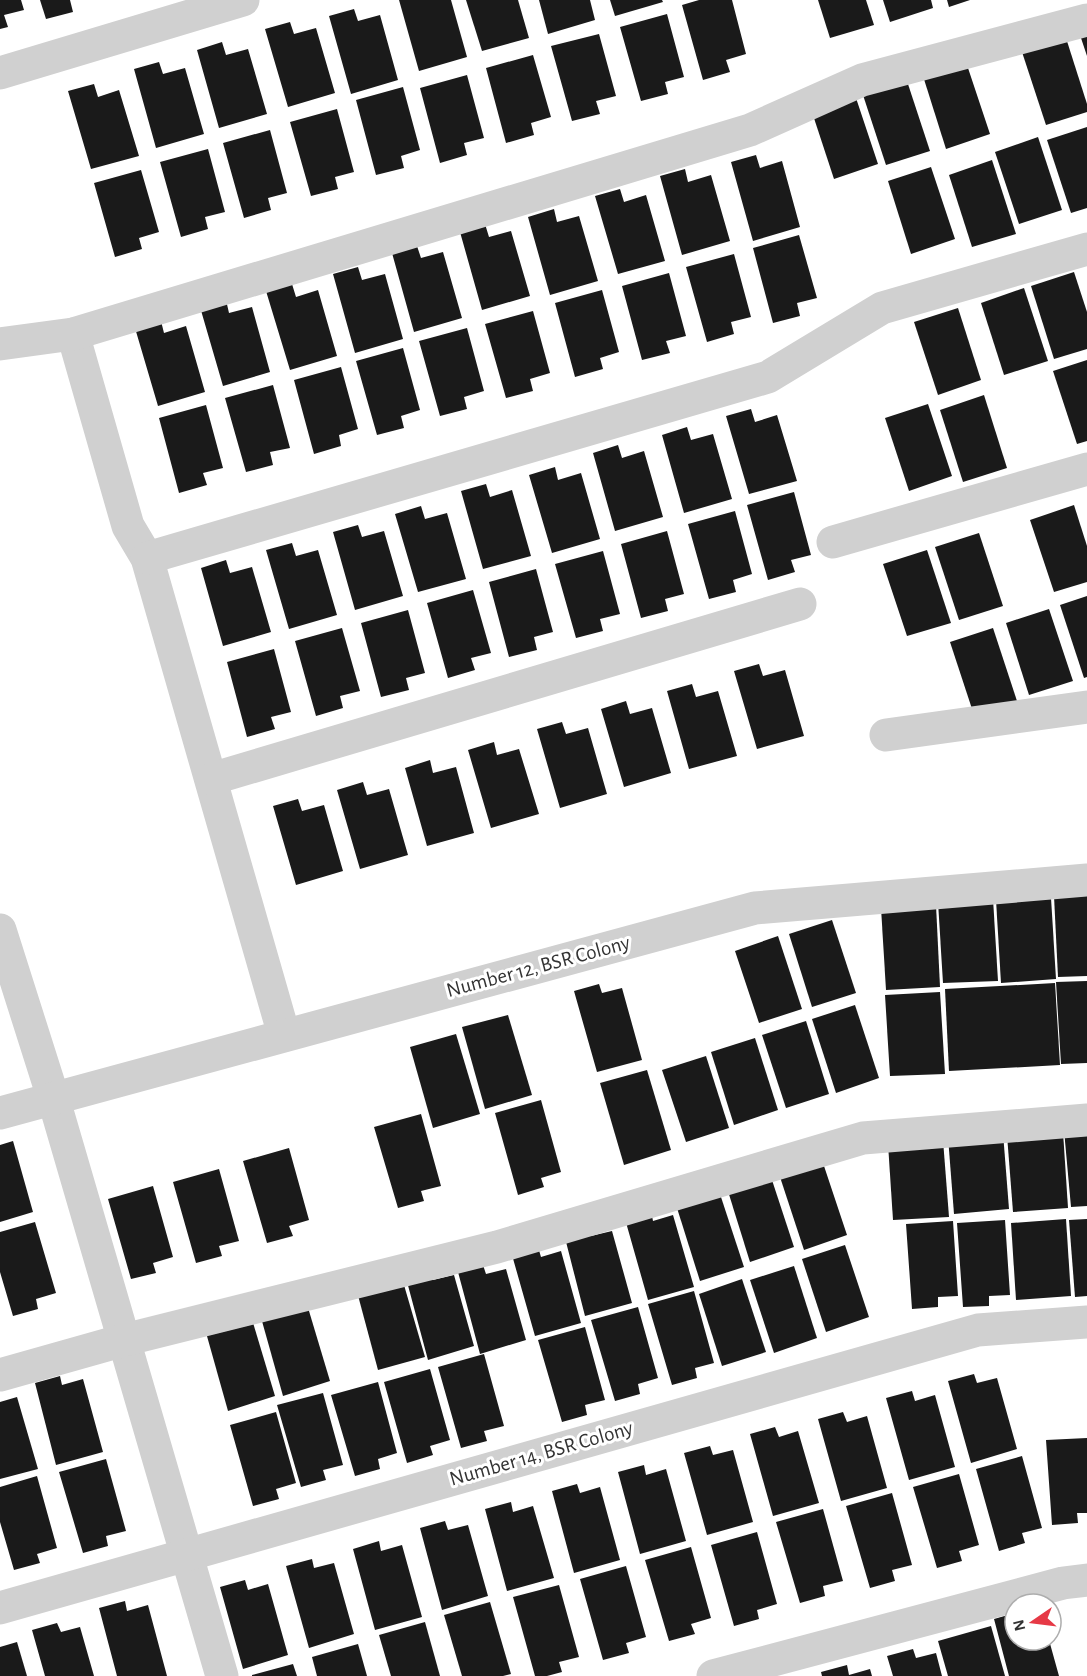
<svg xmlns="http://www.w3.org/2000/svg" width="1087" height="1676" font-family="'Alegreya Sans',sans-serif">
<rect width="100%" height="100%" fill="#fff"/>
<g fill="#1a1a1a">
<polygon points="0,0 21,0 24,10 4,15 8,27 0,29"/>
<polygon points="40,0 70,0 73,12 46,19"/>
<polygon points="399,0 451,0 467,57 419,71"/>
<polygon points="466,0 518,0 529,38 482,51"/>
<polygon points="539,0 590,0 595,20 548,34"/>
<polygon points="610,0 662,0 663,2 615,16"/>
<polygon points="699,0 732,0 746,54 726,60 730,72 703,80 682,5"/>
<polygon points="818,0 866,0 874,25 830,38"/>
<polygon points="883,0 931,0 933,8 890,22"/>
<polygon points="947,0 970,0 949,7"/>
<polygon points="354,9 358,21 380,15 398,80 351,94 329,16"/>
<polygon points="667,14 684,77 665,82 668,94 641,101 620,27"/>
<polygon points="290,22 294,34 316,28 335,93 288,107 265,29"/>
<polygon points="1087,32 1087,56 1080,35"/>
<polygon points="599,34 616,96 596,101 600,114 572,121 551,46"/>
<polygon points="1066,38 1087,104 1087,112 1046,125 1022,52"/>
<polygon points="222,42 226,55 248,49 267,114 219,128 197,50"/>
<polygon points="533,55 551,117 531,123 534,135 506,143 486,68"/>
<polygon points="159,62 163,74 185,68 204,134 156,148 134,69"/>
<polygon points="966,62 990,134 946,149 923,76"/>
<polygon points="467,75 484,138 464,143 467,155 440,163 420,88"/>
<polygon points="906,78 930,151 886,165 862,92"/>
<polygon points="94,84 98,97 119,90 139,156 91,169 68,91"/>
<polygon points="403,87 420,150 401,156 404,168 376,175 356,100"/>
<polygon points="854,92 878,164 834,179 810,106"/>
<polygon points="337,109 354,172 335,177 338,189 311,196 290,122"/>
<polygon points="1087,127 1087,208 1071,213 1047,140"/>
<polygon points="270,130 287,193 268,198 271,210 244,218 223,143"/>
<polygon points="1038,137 1062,210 1019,224 995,152"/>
<polygon points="208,149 225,212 205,217 208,229 181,237 160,162"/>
<polygon points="756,155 760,168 782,161 800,227 753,241 731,162"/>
<polygon points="992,160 1016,234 972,247 949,175"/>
<polygon points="931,167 955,239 911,254 888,181"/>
<polygon points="685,169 688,182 711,175 730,241 682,255 660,176"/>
<polygon points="141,170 159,232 139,238 142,249 115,257 94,183"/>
<polygon points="620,189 624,202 646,195 665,261 618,274 595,196"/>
<polygon points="554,209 557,222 579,216 598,281 550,295 528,217"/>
<polygon points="485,224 489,237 511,231 530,296 482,310 460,232"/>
<polygon points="799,235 817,298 797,303 800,316 773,323 753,248"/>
<polygon points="417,246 421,258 443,252 462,318 414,332 392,253"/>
<polygon points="734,254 751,317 731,322 734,334 707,342 686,267"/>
<polygon points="358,267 362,280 385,274 403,339 355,353 333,274"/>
<polygon points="1074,272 1087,312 1087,349 1054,359 1031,286"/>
<polygon points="669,273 686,336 666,341 670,353 642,360 622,286"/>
<polygon points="292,284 296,297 318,290 337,356 290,370 266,291"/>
<polygon points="1024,288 1048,361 1004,375 981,303"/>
<polygon points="602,290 619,352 600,358 603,369 575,377 555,303"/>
<polygon points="226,300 229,313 252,307 270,372 223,386 200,307"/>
<polygon points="958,308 981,380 938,395 914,322"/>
<polygon points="533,311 550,373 530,379 533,391 506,398 485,324"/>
<polygon points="161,321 164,333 186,326 205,392 158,406 135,328"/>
<polygon points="467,328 484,391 464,397 467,409 440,416 419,341"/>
<polygon points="403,348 420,410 401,416 404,428 377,435 356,361"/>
<polygon points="1087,360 1087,441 1077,444 1053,371"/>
<polygon points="341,367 358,429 339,435 341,446 314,454 294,380"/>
<polygon points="273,385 290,448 270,452 273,465 246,472 225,398"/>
<polygon points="984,395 1007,468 963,482 940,410"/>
<polygon points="928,404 952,476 909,491 885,418"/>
<polygon points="206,405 223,468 203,473 207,485 179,493 159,418"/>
<polygon points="751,409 755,422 777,415 797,481 749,494 726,416"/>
<polygon points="687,427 691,440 713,434 732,499 684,513 662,435"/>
<polygon points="618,445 622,458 644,451 663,517 615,531 593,453"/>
<polygon points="555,467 558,480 581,473 600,539 552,553 529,475"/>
<polygon points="486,484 490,497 512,490 531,556 483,569 461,491"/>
<polygon points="794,492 811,555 791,560 795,572 768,580 747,505"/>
<polygon points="1074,505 1087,546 1087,582 1054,592 1030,520"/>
<polygon points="421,506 425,519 447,513 466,579 418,592 395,514"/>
<polygon points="735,511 752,574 733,580 736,592 709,599 688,524"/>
<polygon points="358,525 362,537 384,531 403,596 355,610 333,532"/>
<polygon points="667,531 684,594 665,599 668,611 641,618 621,544"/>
<polygon points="979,533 1003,606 959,620 935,547"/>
<polygon points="292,543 296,556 318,550 337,615 289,629 266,550"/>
<polygon points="927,550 951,623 907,636 883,564"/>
<polygon points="603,551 620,614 600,619 603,631 576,638 555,564"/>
<polygon points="226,560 230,573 252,567 271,632 223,646 201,568"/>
<polygon points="536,569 553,632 534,637 537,650 509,657 489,582"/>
<polygon points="473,590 491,653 471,658 475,670 448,678 427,603"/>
<polygon points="1087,596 1087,677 1084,678 1060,605"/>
<polygon points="1049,609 1073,681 1029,695 1006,623"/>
<polygon points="408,610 425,673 406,678 409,690 381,697 361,623"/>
<polygon points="342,628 360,691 340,696 343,708 316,716 295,641"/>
<polygon points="993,628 1017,701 974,715 950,642"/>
<polygon points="274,649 291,712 271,717 275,729 247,737 227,662"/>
<polygon points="759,664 763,676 785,670 804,736 757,749 734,671"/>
<polygon points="692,684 696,697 718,691 737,756 689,769 667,691"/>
<polygon points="626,701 630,714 652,708 671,773 624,787 601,709"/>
<polygon points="562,722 566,734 588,728 607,794 560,808 537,729"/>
<polygon points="494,742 497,755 519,749 539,814 491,828 468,750"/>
<polygon points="430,760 433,773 456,767 474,833 427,846 405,768"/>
<polygon points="363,782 367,795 389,789 408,855 360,869 337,790"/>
<polygon points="298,799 302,811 324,805 343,871 296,885 273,806"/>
<polygon points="1087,894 1087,976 1058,977 1054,896"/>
<polygon points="1051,898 1056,979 1001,983 996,900"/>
<polygon points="993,899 998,981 943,983 938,902"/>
<polygon points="936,905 940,987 886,990 881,908"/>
<polygon points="832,920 856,993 812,1007 789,934"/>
<polygon points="778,936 802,1009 759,1023 735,951"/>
<polygon points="1087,981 1087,1063 1061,1064 1056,982"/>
<polygon points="1055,983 1060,1065 949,1071 945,989"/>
<polygon points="599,984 602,993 622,988 642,1060 597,1072 574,991"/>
<polygon points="940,992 945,1074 890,1076 885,995"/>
<polygon points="855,1005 879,1078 836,1093 812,1019"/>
<polygon points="508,1015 532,1095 485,1109 462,1027"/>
<polygon points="806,1021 829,1094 786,1108 762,1035"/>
<polygon points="456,1034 480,1114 433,1128 410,1047"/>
<polygon points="755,1038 778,1110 734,1125 711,1052"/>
<polygon points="706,1056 729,1128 686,1142 662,1070"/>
<polygon points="647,1070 671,1150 624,1165 600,1083"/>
<polygon points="541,1100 561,1172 541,1178 544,1187 518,1195 495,1113"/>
<polygon points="421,1114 441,1186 421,1191 424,1201 398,1208 374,1127"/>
<polygon points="1087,1129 1087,1206 1071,1207 1064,1130"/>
<polygon points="1063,1132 1068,1208 1013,1212 1007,1135"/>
<polygon points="1003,1133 1009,1209 954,1214 948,1137"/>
<polygon points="943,1140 949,1217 893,1220 888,1144"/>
<polygon points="13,1141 33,1212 0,1222 0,1145"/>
<polygon points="289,1148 309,1220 289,1226 293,1236 267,1243 243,1161"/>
<polygon points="823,1163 847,1235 804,1250 780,1177"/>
<polygon points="219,1169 239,1241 219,1246 222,1256 196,1263 173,1182"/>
<polygon points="770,1174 794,1247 750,1262 727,1188"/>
<polygon points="153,1186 173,1257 153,1263 156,1273 131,1279 108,1199"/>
<polygon points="720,1194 744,1267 700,1281 677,1208"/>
<polygon points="651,1211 653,1221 673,1215 694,1287 648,1300 625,1219"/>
<polygon points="1066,1219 1071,1296 1016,1300 1011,1223"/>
<polygon points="1087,1219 1087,1296 1075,1297 1069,1220"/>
<polygon points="1005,1220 1010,1295 989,1296 989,1306 963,1307 957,1223"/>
<polygon points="953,1221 958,1296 938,1297 938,1307 912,1309 906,1224"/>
<polygon points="35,1222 56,1293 36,1299 38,1309 13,1316 0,1272 0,1232"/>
<polygon points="589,1227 591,1236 612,1231 632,1303 585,1316 564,1234"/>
<polygon points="845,1245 869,1317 826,1332 802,1259"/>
<polygon points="538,1247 541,1257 561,1251 581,1323 535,1336 512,1255"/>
<polygon points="483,1265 486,1274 506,1269 526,1340 480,1354 458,1272"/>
<polygon points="794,1266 817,1338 774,1353 750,1280"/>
<polygon points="431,1270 433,1280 454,1275 474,1346 428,1360 406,1278"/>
<polygon points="742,1279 766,1352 722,1366 699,1294"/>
<polygon points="404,1285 425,1357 378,1370 356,1288"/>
<polygon points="694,1291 714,1363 695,1368 697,1378 672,1385 648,1304"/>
<polygon points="306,1301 330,1381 283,1396 260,1314"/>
<polygon points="638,1307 658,1378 638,1384 640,1394 615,1401 591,1320"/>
<polygon points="251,1316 275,1396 228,1411 205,1329"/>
<polygon points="585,1327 605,1400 585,1405 587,1415 562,1422 538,1340"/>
<polygon points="484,1354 504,1426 484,1431 487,1441 461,1448 438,1367"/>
<polygon points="430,1369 450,1440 430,1446 433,1455 407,1463 384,1382"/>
<polygon points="974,1374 977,1383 997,1378 1017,1449 971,1463 948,1381"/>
<polygon points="60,1376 62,1385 83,1379 103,1452 56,1465 35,1383"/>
<polygon points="378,1382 397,1453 378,1459 380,1469 355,1476 331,1395"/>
<polygon points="912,1391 915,1401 935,1395 955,1467 909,1480 886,1398"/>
<polygon points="323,1393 343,1465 323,1470 326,1480 301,1487 277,1405"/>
<polygon points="17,1397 38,1469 0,1479 0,1402"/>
<polygon points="276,1412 296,1483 276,1489 279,1499 253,1506 230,1425"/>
<polygon points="843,1412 847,1422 867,1416 887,1488 841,1501 818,1419"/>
<polygon points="775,1427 779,1437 798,1431 819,1503 773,1516 750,1434"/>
<polygon points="1087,1438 1087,1513 1077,1513 1078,1523 1052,1525 1046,1440"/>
<polygon points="710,1446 713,1455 733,1450 753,1522 707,1535 684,1453"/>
<polygon points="1022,1456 1042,1528 1022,1533 1025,1543 999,1551 976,1469"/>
<polygon points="106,1459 126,1531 106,1536 108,1546 83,1553 59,1472"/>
<polygon points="644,1465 646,1475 666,1469 686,1541 640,1554 618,1472"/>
<polygon points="959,1474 979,1545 959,1551 962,1561 937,1568 913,1487"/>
<polygon points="37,1476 57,1548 37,1554 40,1563 14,1570 0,1522 0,1487"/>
<polygon points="577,1484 580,1493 600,1487 620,1560 574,1573 552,1491"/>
<polygon points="892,1493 912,1565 892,1570 895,1581 870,1588 846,1506"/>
<polygon points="511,1502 513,1512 533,1506 554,1578 507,1591 485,1509"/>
<polygon points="823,1509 843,1581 823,1586 825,1596 800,1603 776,1522"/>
<polygon points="445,1521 448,1530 468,1525 488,1596 442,1610 420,1528"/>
<polygon points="757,1532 777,1604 757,1610 759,1619 734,1626 711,1545"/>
<polygon points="379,1541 381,1551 402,1545 422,1617 375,1630 353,1549"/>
<polygon points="691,1547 711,1618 691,1624 695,1634 669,1641 645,1560"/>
<polygon points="312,1559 314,1568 334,1563 354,1634 309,1648 286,1566"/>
<polygon points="626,1566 646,1637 626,1643 629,1653 603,1660 580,1579"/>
<polygon points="245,1580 248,1590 268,1584 288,1655 243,1669 220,1587"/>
<polygon points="559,1585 579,1657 559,1662 562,1672 547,1676 535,1676 513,1597"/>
<polygon points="125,1601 127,1611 148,1605 167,1676 117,1676 99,1608"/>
<polygon points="490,1602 511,1674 503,1676 462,1676 444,1615"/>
<polygon points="1015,1613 1015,1640 1049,1640 1059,1676 1009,1676 994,1619"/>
<polygon points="425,1622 440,1676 391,1676 379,1635"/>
<polygon points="57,1623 61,1632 80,1627 94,1676 45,1676 32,1630"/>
<polygon points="991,1626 1005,1676 948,1676 938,1641"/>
<polygon points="17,1642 27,1676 0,1676 0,1647"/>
<polygon points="358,1644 367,1676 317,1676 312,1657"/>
<polygon points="913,1649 916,1658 936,1653 942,1676 893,1676 887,1656"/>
<polygon points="293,1664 297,1676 252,1676 252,1675"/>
<polygon points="847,1665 849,1675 870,1669 872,1676 822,1676 821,1672"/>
</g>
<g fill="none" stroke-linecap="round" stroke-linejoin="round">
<g stroke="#d0d0d0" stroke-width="33">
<polyline points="0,73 243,0"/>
<polyline points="73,334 128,526 147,558 284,1035"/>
<polyline points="0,344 73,334 750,130 862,80 1087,20"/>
<polyline points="833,542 1087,469"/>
<polyline points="147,558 768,377 882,308 1087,249"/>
<polyline points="886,735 1087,707"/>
<polyline points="211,779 800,604"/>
<polyline points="0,930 53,1097 222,1676"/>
<polyline points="0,1113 755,908 1087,880"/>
<polyline points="0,1375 124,1340 497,1247 863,1138 1087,1120"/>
<polyline points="0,1608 978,1330 1087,1322"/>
<polyline points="713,1676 1063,1583 1087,1580"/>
</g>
</g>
<g text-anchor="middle" stroke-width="6" stroke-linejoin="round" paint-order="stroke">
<g font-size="21" fill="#333" stroke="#fff">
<text transform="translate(538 966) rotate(-15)" y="7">Number 12, BSR Colony</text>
<text transform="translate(541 1453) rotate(-16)" y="7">Number 14, BSR Colony</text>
</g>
</g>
<g transform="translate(1033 1622) rotate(256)"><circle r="28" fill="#ffffff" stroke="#adadad" stroke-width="1.5"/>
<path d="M0-4.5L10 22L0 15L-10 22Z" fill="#e63946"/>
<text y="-9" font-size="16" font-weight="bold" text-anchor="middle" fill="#333333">N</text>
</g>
</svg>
